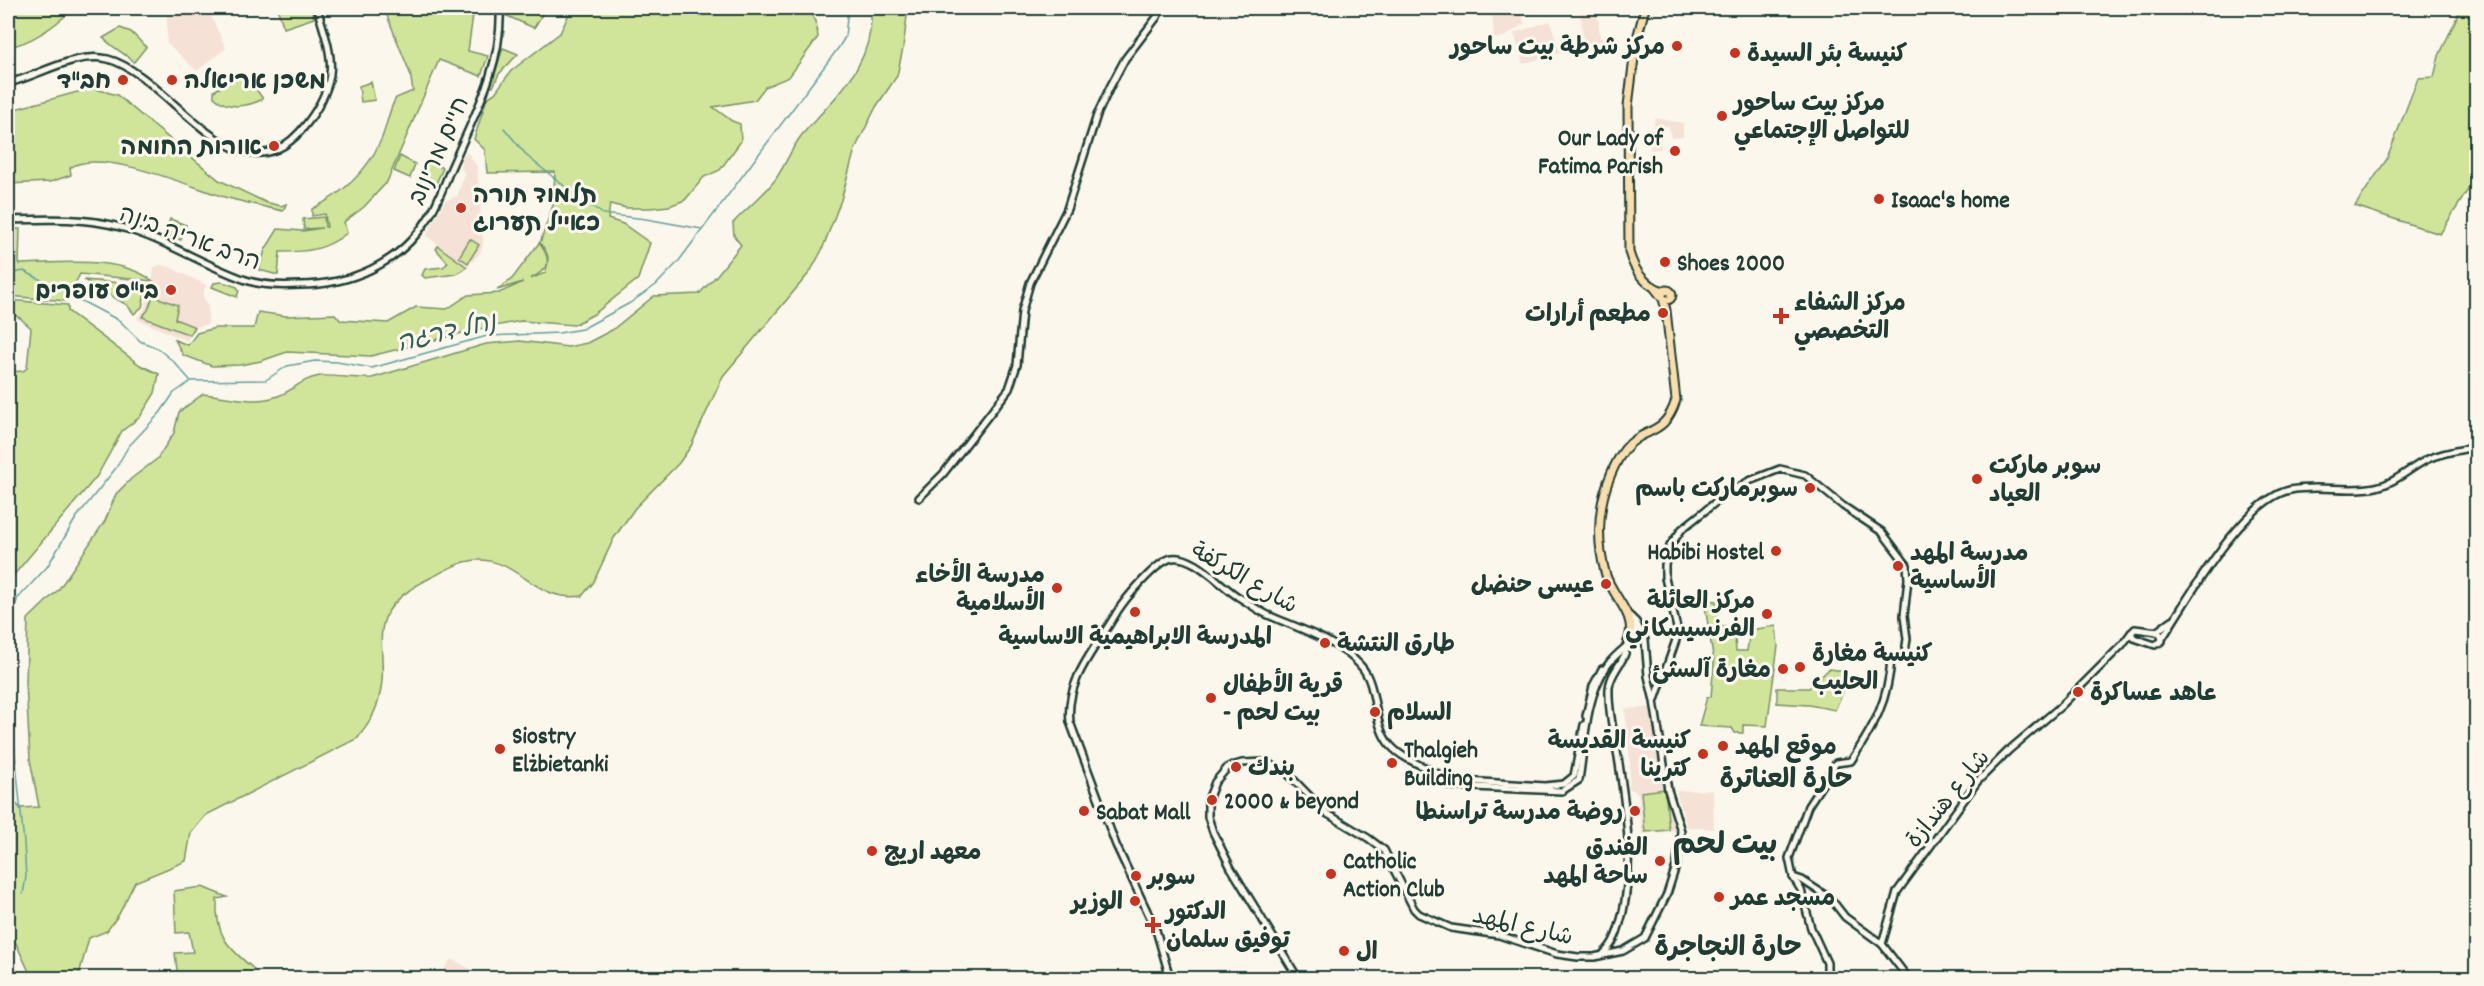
<svg xmlns="http://www.w3.org/2000/svg" width="2484" height="986" font-family="Dekko,'Playpen Sans Arabic','Playpen Sans Hebrew',sans-serif">
<rect width="100%" height="100%" fill="#fbf7ec"/>
<filter id="ink" filterUnits="userSpaceOnUse"><feTurbulence type="fractalNoise" baseFrequency=".0167" numOctaves="2"/><feDisplacementMap in="SourceGraphic" scale="12" xChannelSelector="R" yChannelSelector="G"/><feConvolveMatrix kernelMatrix="1 2 1 2 8 2 1 2 1" color-interpolation-filters="sRGB"/></filter>
<g filter="url(#ink)">
<g fill="#f5e1d6">
<polygon points="167,8 207,8 226,48 197,71 167,43"/>
<polygon points="1492,8 1521,8 1524,24 1506,36 1494,39"/>
<polygon points="1580,8 1597,8 1600,37 1606,42 1606,51 1600,52 1584,46"/>
<polygon points="1550,21 1560,52 1523,64 1514,33"/>
<polygon points="1655,118 1683,123 1683,137 1671,138 1669,126 1662,126 1660,149 1650,150"/>
<polygon points="468,153 477,167 483,241 481,252 468,266 426,236 445,201 457,196 465,174 461,168 463,155"/>
<polygon points="161,265 170,267 206,285 203,296 208,306 208,324 193,328 187,341 137,319 144,310 152,286 154,267"/>
<polygon points="1650,707 1666,789 1674,812 1676,830 1642,834 1638,793 1629,788 1630,762 1625,709"/>
<polygon points="1707,790 1713,791 1714,829 1687,827 1676,791"/>
<polygon points="451,959 488,978 438,978"/>
</g>
<g fill="#d0e59a" stroke="#789167" stroke-width="1.5">
<path d="M8 8H74C56 25 33 43 8 47Z"/>
<polygon points="277,8 311,8 314,18 284,28"/>
<path d="M384 8H474L468 51 488 56 481 76 439 60 387 182 364 207 344 222 347 233C326 250 307 252 280 252L278 275 259 270 265 250 278 229 303 231 322 228 304 229 303 219 324 217 325 227H327L325 214 312 216V209C342 194 366 173 380 142 387 128 388 111 396 98L413 91 410 73Z"/>
<polygon points="505,8 530,8 543,13 534,28 505,15"/>
<path d="M572 8H806L816 21 818 37 789 77 765 87 755 100 713 107 732 121 740 124 741 141 720 170 704 177 685 200 669 206 650 208H626L610 204 608 219 623 224 650 243 638 279 594 314 574 325 521 321 474 330 371 356 287 352 261 361 240 365 212 366 183 355 175 340 188 345 197 333 215 328H254L258 312 286 316 335 314 340 320 388 323 416 307 447 309 468 295 499 293 523 282 497 290 512 279 539 243C553 260 549 269 530 279L545 273C550 259 549 254 540 243L553 205 555 172 487 173 485 150 474 139 487 98 495 93 511 71 560 33Z"/>
<path d="M871 8H908L903 48 897 76 876 107 855 149 841 200 822 250 810 272 723 376 691 446 679 463 635 508 614 538 593 583 582 596C537 603 519 561 481 560 464 559 448 569 434 576 346 619 402 651 373 715 370 723 363 730 358 738L206 815 191 833 186 861 135 882 119 914 107 931 89 938 78 978H32L8 926V782L11 798 20 808 39 807 30 759 26 683 28 619 59 589 105 521 116 494 132 478 157 459 174 433 179 412 203 394C228 396 254 405 278 396 294 390 301 379 320 376 337 375 355 379 372 378L486 344 520 341 568 347 587 343 612 330 654 296 699 294 717 275 741 245 734 236 733 223C747 208 763 196 775 180 785 166 791 149 801 136 835 96 875 66 871 8Z"/>
<polygon points="2461,8 2476,10 2476,177 2440,234 2355,206 2387,159 2418,78 2434,77 2439,56"/>
<path d="M120 28 131 32 146 47 134 62C124 53 113 48 103 38Z"/>
<polygon points="503,48 518,54 499,74 493,87 490,87"/>
<path d="M240 75 254 86 263 99C248 107 227 110 214 97V91Z"/>
<polygon points="371,82 375,100 361,102 359,86"/>
<path d="M92 88 117 95 219 180 265 202 281 206 286 204 283 211C263 206 241 202 221 196 189 186 98 147 70 168L71 175 50 182 8 184V111Z"/>
<polygon points="400,156 415,164 410,178 394,171"/>
<polygon points="428,161 443,168 434,188 419,181"/>
<polygon points="170,219 186,225 181,240 165,234"/>
<path d="M8 229H20L19 264C60 263 120 255 153 281L80 274 66 301 8 296Z"/>
<polygon points="470,239 479,245 468,263 459,257"/>
<polygon points="438,246 467,267 456,274 425,278 422,275 425,269 443,267 448,263 436,249"/>
<polygon points="84,280 147,285 142,307 134,314 127,305"/>
<polygon points="222,282 237,287 239,290 237,297 212,287 214,283"/>
<polygon points="153,296 178,305 175,319 195,327 190,335 142,317 148,310"/>
<polygon points="8,300 68,305 68,311 140,365 159,374 155,393 140,417 122,431 97,476 8,582 8,372 23,371 27,368 31,328 20,318 8,311"/>
<polygon points="1704,600 1716,601 1718,627 1725,627 1726,639 1735,639 1736,651 1747,651 1750,630 1776,626 1778,646 1767,726 1743,725 1743,733 1735,733 1732,728 1699,726 1707,697 1711,697 1714,662"/>
<polygon points="1829,669 1846,671 1843,692 1835,710 1809,705 1777,703 1777,688 1809,688"/>
<polygon points="1665,789 1669,830 1645,832 1641,792"/>
<path d="M202 887 227 897 217 899C215 935 227 947 254 969L249 978H178L175 953 193 952 189 932 176 933 174 891Z"/>
</g>
<g fill="none" stroke-linecap="round" stroke-linejoin="round">
<g stroke="#629f9e" stroke-width="1.5">
<polyline points="504,128 528,157 568,189 603,214 646,219 702,229"/>
<polyline points="8,274 24,271 120,321 140,341 157,348 173,361 190,380"/>
<polyline points="8,609 47,567 76,518 116,468 128,447 160,413 174,393 191,381 266,380 287,366 315,361 337,362 372,368 487,336 559,333 582,329 630,303 656,285 678,262 839,47 845,37 848,8"/>
<polyline points="8,622 17,601"/>
<polyline points="8,683 24,843 26,877 23,894"/>
</g>
<defs>
<g id="minor">
<path d="M8 83C39 76 75 51 108 59 172 76 240 214 308 122 341 77 332 57 317 8"/>
<path d="M8 220C45 219 84 217 120 227 165 239 203 265 246 280 262 286 282 286 300 285 350 285 399 264 427 220 438 204 444 184 452 166 474 116 503 64 500 8"/>
<polyline points="919,498 943,474 1009,389 1017,365 1022,311 1030,283 1067,209 1097,115 1110,87 1125,59 1157,17 1161,8"/>
<polygon points="2135,629 2158,632 2161,635 2162,641 2155,645 2134,638 2131,633"/>
<polyline points="2156,632 2172,620"/>
<path d="M2162 639C2187 600 2244 499 2290 490 2319 484 2348 493 2376 487 2396 483 2411 467 2428 459 2443 452 2461 450 2476 447"/>
<path d="M1655 700 1676 640 1677 628 1665 578V565L1670 546 1682 529 1726 494 1749 481 1780 469 1805 475 1843 506 1882 532 1907 565 1908 579 1904 616 1907 639 1904 659 1891 658C1889 700 1874 726 1851 761L1836 763 1808 806 1789 858 1793 877 1801 890 1811 928 1827 963V978"/>
<polyline points="1586,716 1593,686 1602,669"/>
<polyline points="1428,769 1430,774 1447,785"/>
<polyline points="1451,780 1545,786 1564,784 1574,776 1584,725"/>
<path d="M1452 786 1562 791 1579 780C1585 744 1585 697 1607 666 1614 655 1625 648 1634 640L1636 622"/>
<polyline points="1793,877 1802,880 1831,899 1845,917 1882,944 1908,978"/>
<polyline points="1882,944 1897,892 1977,782 2009,750 2061,706 2122,645 2131,633"/>
<path d="M1604 953C1616 942 1619 927 1623 912 1634 859 1626 809 1618 757 1614 734 1608 711 1609 688 1610 671 1628 660 1627 642"/>
<path d="M1170 978 1156 930 1116 845 1070 722C1065 679 1097 647 1117 612 1125 599 1157 561 1172 558 1193 554 1220 585 1237 596 1247 602 1257 610 1268 615 1297 628 1339 641 1360 665 1379 685 1371 723 1390 745 1405 762 1431 768 1449 780"/>
<polyline points="1298,978 1231,868 1213,832 1208,817 1208,800 1215,782 1228,767 1242,763 1265,762 1287,773 1326,813 1368,838 1384,850 1414,909 1419,914 1451,928 1499,935 1557,954 1578,957 1594,957 1623,951 1645,938 1667,894 1677,863 1681,831 1668,790 1654,701 1648,676 1645,640 1636,622 1630,616"/>
</g>
<g id="major">
<path d="M1645 8 1636 42 1628 106 1629 252C1634 270 1645 287 1665 291"/>
<circle cx="1667" cy="295" r="5"/>
<path d="M1629 638C1637 614 1611 596 1605 572 1599 550 1598 526 1602 504 1605 487 1614 463 1625 449 1644 426 1664 438 1676 400L1666 310 1663 299 1653 286"/>
</g>
</defs>
<use href="#minor" stroke="#1f3d34" stroke-width="10"/>
<use href="#major" stroke="#1f3d34" stroke-width="11"/>
<use href="#minor" stroke="#fbf7ec" stroke-width="5"/>
<use href="#major" stroke="#f9ddab" stroke-width="7"/>
</g>
</g>
<g fill="#c8321e" stroke="#fbf7ec" stroke-width="2">
<circle cx="1677" cy="46" r="6"/>
<circle cx="1735" cy="53" r="6"/>
<circle cx="123" cy="80" r="6"/>
<circle cx="172" cy="80" r="6"/>
<circle cx="1722" cy="116" r="6"/>
<circle cx="274" cy="146" r="6"/>
<circle cx="1675" cy="151" r="6"/>
<circle cx="1879" cy="199" r="6"/>
<circle cx="461" cy="208" r="6"/>
<circle cx="1665" cy="262" r="6"/>
<circle cx="171" cy="290" r="6"/>
<circle cx="1663" cy="313" r="6"/>
<path d="M1778 307h6v6h6v6h-6v6h-6v-6h-6v-6h6z"/>
<circle cx="1977" cy="479" r="6"/>
<circle cx="1810" cy="488" r="6"/>
<circle cx="1776" cy="551" r="6"/>
<circle cx="1898" cy="566" r="6"/>
<circle cx="1606" cy="584" r="6"/>
<circle cx="1057" cy="588" r="6"/>
<circle cx="1135" cy="612" r="6"/>
<circle cx="1767" cy="614" r="6"/>
<circle cx="1325" cy="643" r="6"/>
<circle cx="1800" cy="667" r="6"/>
<circle cx="1783" cy="669" r="6"/>
<circle cx="2078" cy="692" r="6"/>
<circle cx="1211" cy="698" r="6"/>
<circle cx="1375" cy="712" r="6"/>
<circle cx="1723" cy="746" r="6"/>
<circle cx="500" cy="749" r="6"/>
<circle cx="1703" cy="754" r="6"/>
<circle cx="1392" cy="763" r="6"/>
<circle cx="1236" cy="767" r="6"/>
<circle cx="1212" cy="800" r="6"/>
<circle cx="1084" cy="811" r="6"/>
<circle cx="1635" cy="811" r="6"/>
<circle cx="872" cy="851" r="6"/>
<circle cx="1660" cy="861" r="6"/>
<circle cx="1331" cy="874" r="6"/>
<circle cx="1136" cy="876" r="6"/>
<circle cx="1719" cy="897" r="6"/>
<circle cx="1135" cy="901" r="6"/>
<path d="M1150 916h6v6h6v6h-6v6h-6v-6h-6v-6h6z"/>
<circle cx="1344" cy="951" r="6"/>
</g>
<g text-anchor="middle" stroke-width="6" stroke-linejoin="round" paint-order="stroke">
<g font-size="24" font-weight="bold" fill="#1f3d34" stroke="#fbf7ec" text-anchor="start">
<text x="1665" y="54" text-anchor="end">مركز شرطة بيت ساحور</text>
<text x="1747" y="61">كنيسة بئر السيدة</text>
<text x="111" y="88" text-anchor="end">חב"ד</text>
<text x="184" y="88">משכן אריאלה</text>
<text x="1734" y="110">مركز بيت ساحور<tspan x="1734" dy="28">للتواصل الإجتماعي</tspan></text>
<text x="1663" y="145" text-anchor="end">Our Lady of<tspan x="1663" dy="28">Fatima Parish</tspan></text>
<text x="262" y="154" text-anchor="end">אורות החומה</text>
<text x="473" y="202">תלמוד תורה<tspan x="473" dy="28">כאייל תערוג</tspan></text>
<text x="1891" y="207">Isaac's home</text>
<text x="1677" y="270">Shoes 2000</text>
<text x="159" y="298" text-anchor="end">בי"ס עופרים</text>
<text x="1794" y="310">مركز الشفاء<tspan x="1794" dy="28">التخصصي</tspan></text>
<text x="1651" y="321" text-anchor="end">مطعم أرارات</text>
<text x="1989" y="473">سوبر ماركت<tspan x="1989" dy="28">العياد</tspan></text>
<text x="1798" y="496" text-anchor="end">سوبرماركت باسم</text>
<text x="1764" y="559" text-anchor="end">Habibi Hostel</text>
<text x="1910" y="560">مدرسة المهد<tspan x="1910" dy="28">الأساسية</tspan></text>
<text x="1045" y="582" text-anchor="end">مدرسة الأخاء<tspan x="1045" dy="28">الأسلامية</tspan></text>
<text x="1594" y="592" text-anchor="end">عيسى حنضل</text>
<text x="1755" y="608" text-anchor="end">مركز العائلة<tspan x="1755" dy="28">الفرنسيسكاني</tspan></text>
<text x="1135" y="644" text-anchor="middle">المدرسة الابراهيمية الاساسية</text>
<text x="1337" y="651">طارق النتشة</text>
<text x="1812" y="661">كنيسة مغارة<tspan x="1812" dy="28">الحليب</tspan></text>
<text x="1771" y="677" text-anchor="end">مغارة آلسثئ</text>
<text x="1223" y="692">قرية الأطفال<tspan x="1223" dy="28">- بيت لحم</tspan></text>
<text x="2090" y="700">عاهد عساكرة</text>
<text x="1387" y="720">السلام</text>
<text x="512" y="743">Siostry<tspan x="512" dy="28">Elżbietanki</tspan></text>
<text x="1691" y="748" text-anchor="end">كنيسة القديسة<tspan x="1691" dy="28">كترينا</tspan></text>
<text x="1735" y="754">موقع المهد</text>
<text x="1404" y="757">Thalgieh<tspan x="1404" dy="28">Building</tspan></text>
<text x="1248" y="775">بندك</text>
<text x="1224" y="808">2000 &amp; beyond</text>
<text x="1096" y="819">Sabat Mall</text>
<text x="1623" y="819" text-anchor="end">روضة مدرسة تراسنطا</text>
<text x="1648" y="855" text-anchor="end">الفندق<tspan x="1648" dy="28">ساحة المهد</tspan></text>
<text x="884" y="859">معهد اريج</text>
<text x="1343" y="868">Catholic<tspan x="1343" dy="28">Action Club</tspan></text>
<text x="1148" y="884">سوبر</text>
<text x="1731" y="905">مسجد عمر</text>
<text x="1123" y="909" text-anchor="end">الوزير</text>
<text x="1166" y="919">الدكتور<tspan x="1166" dy="28">توفيق سلمان</tspan></text>
<text x="1356" y="959">ال</text>
</g>
<g font-size="24" fill="#1f3d34" stroke="#fbf7ec">
<text transform="translate(438 150) rotate(-66)" y="8">חיים מרינוב</text>
<text transform="translate(190 237) rotate(20)" y="8">הרב אריה בינה</text>
<text transform="translate(1245 577) rotate(30)" y="8">شارع الكركفة</text>
<text transform="translate(1947 798) rotate(-51)" y="8">شارع هندازة</text>
<text transform="translate(1523 925) rotate(13)" y="8">شارع المهد</text>
</g>
<g font-size="26" font-style="italic" fill="#355e57" stroke="#fbf7ec">
<text transform="translate(446 331) rotate(-13)" y="9">נחל דרגה</text>
</g>
<g font-size="27" font-weight="bold" fill="#1f3d34" stroke="#fbf7ec">
<text x="1786" y="787">حارة العناترة</text>
<text x="1728" y="955">حارة النجاجرة</text>
</g>
<g font-size="30" font-weight="bold" fill="#1f3d34" stroke="#fbf7ec">
<text x="1725" y="853">بيت لحم</text>
</g>
</g>
<rect width="2484" height="986" fill="none" stroke="#fbf7ec" stroke-width="30"/>
<rect x="15" y="15" width="2454" height="956" fill="none" stroke="#1f3d34" stroke-width="2" filter="url(#ink)"/>
</svg>
